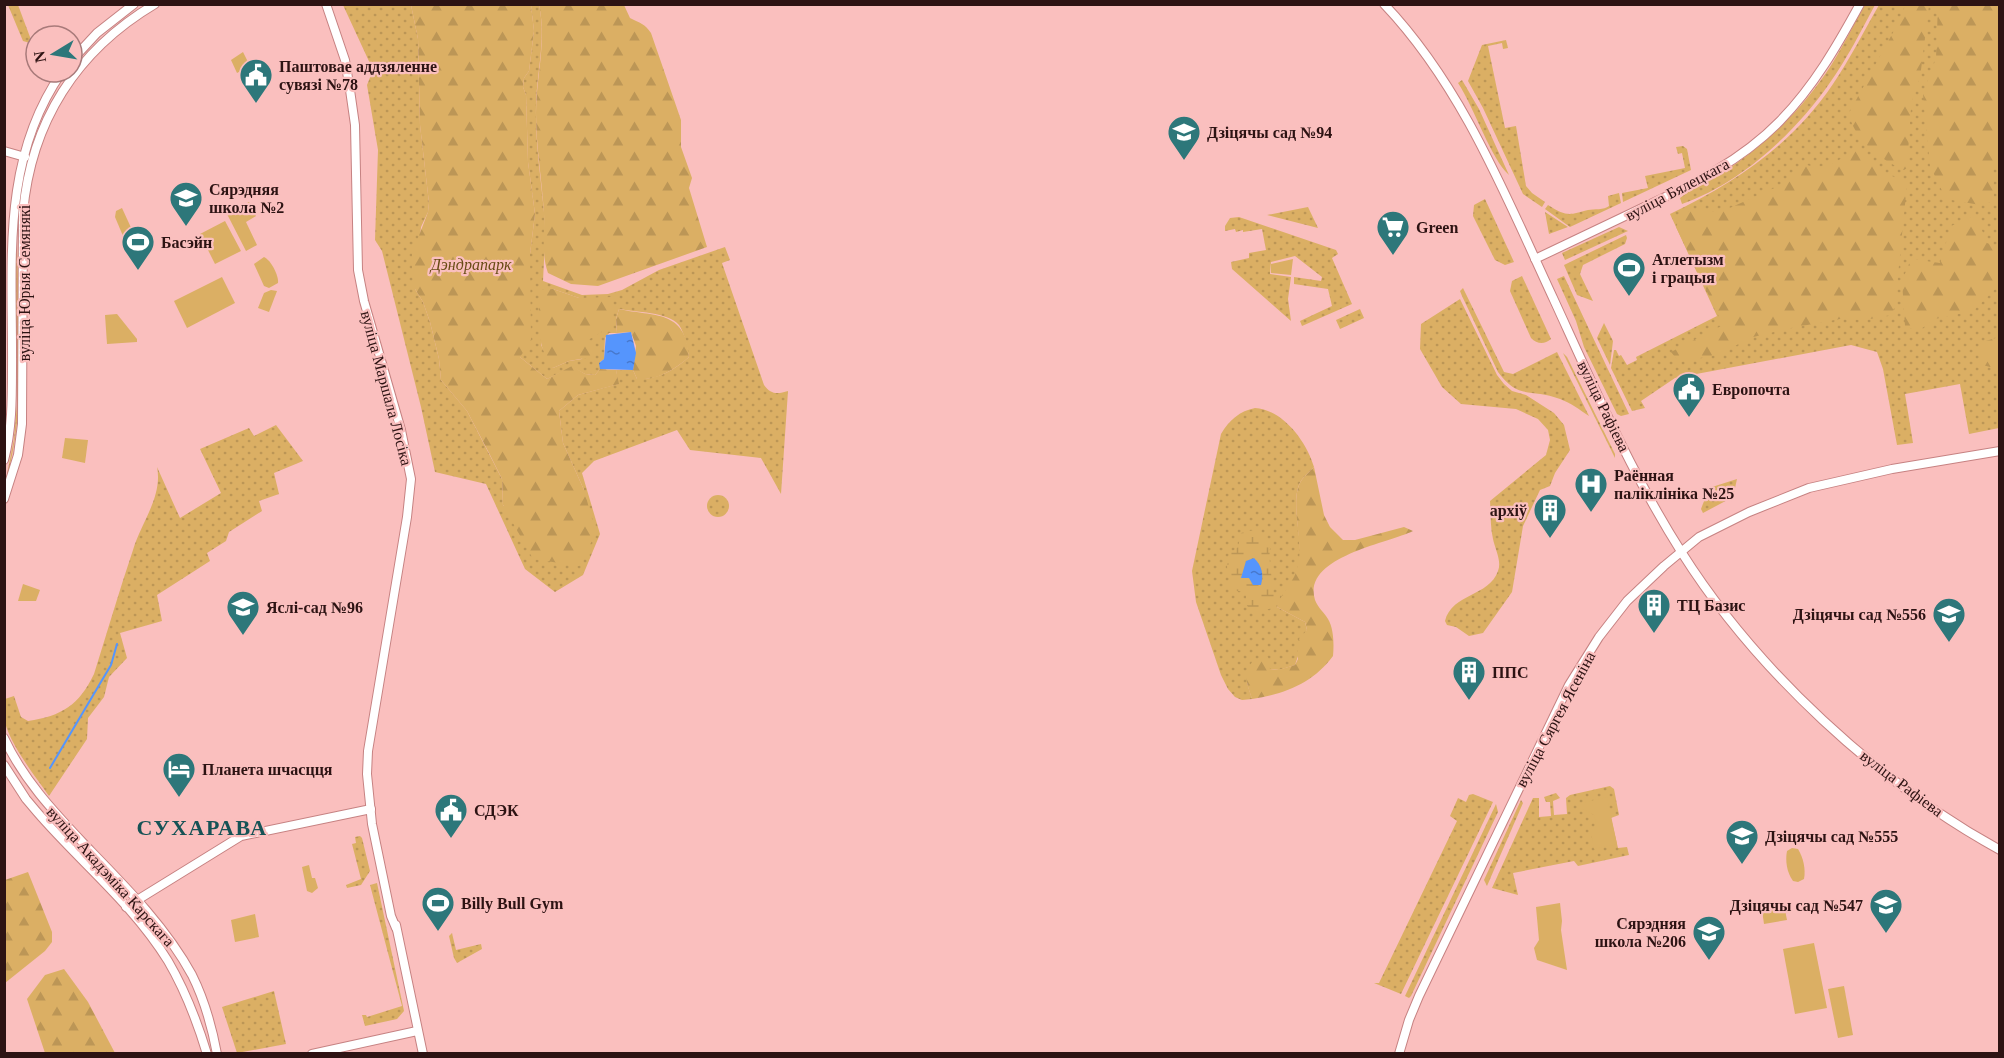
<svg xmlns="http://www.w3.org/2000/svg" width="2004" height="1058" font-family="'Times New Roman',serif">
<defs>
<pattern id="grass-dots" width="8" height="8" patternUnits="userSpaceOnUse" patternTransform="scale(1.5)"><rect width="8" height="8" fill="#dbaf64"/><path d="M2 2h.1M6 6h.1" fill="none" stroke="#bc9656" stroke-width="1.8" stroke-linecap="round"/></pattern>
<pattern id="forest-firs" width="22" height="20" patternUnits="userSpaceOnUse" patternTransform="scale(1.5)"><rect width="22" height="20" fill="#dbaf64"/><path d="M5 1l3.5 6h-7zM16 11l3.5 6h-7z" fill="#bc9656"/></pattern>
<pattern id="wetland-marsh" width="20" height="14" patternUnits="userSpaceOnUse" patternTransform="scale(1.5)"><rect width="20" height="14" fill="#dbaf64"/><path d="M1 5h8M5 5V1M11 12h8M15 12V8" fill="none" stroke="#bc9656"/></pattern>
<pattern id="water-ripples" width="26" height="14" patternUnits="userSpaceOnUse" patternTransform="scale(1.5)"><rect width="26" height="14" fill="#5595fd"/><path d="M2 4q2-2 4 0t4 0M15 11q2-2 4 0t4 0" fill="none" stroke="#4778cc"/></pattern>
</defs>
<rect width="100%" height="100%" fill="#fabfbe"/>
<g fill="url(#grass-dots)" fill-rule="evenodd">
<polygon points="8,5 18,5 30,37 30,43 23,41"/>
<path d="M343 5H411L418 39 420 125 429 203 428 212 421 227 415 289 423 302 430 322 439 359 441 380 467 411 502 479 503 506 584 490 563 443 559 411 578 395 618 384 616 370H633L637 379C658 380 674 370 689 357 687 347 685 334 679 325 669 312 634 312 619 309L616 319 617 333H609L605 338 604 359 600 362V369L595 375 585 374 572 367 547 379 520 357 530 296V254L535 214 528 162 526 95 523 87 524 78 529 71 534 31 531 5H539C547 42 535 77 536 115 536 147 541 179 544 212 546 234 544 259 543 281L582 295 608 294 622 290 659 270 725 247 730 260 722 263 764 385C771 395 778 394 788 391L781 494 761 458 690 450 677 430 594 461 582 473 600 534 583 575 555 592 525 569 486 484 435 472 421 407 382 251 375 240 378 150 367 85 373 70ZM553 289 579 298H612L587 340 582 359 569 361 553 368 541 345Z"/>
<path d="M1865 5H1875C1861 31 1847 59 1829 84 1794 134 1741 183 1682 204L1680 198 1688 192C1743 165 1791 124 1826 73 1841 51 1852 27 1865 5Z"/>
<path d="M1879 5H1999V428L1969 434 1960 384 1905 394 1913 443 1897 445 1883 369 1877 352 1851 345 1675 378 1641 401 1645 408 1632 411 1611 368 1614 350H1616L1619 356 1621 355 1627 365 1637 360 1636 357 1717 316 1670 214C1736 182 1791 146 1833 84 1850 59 1864 31 1879 5Z"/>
<polygon points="1506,40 1508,48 1503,49 1502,43 1488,46 1505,128 1516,126 1526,186 1532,193 1545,202 1542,207 1523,194 1483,108 1468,81 1482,45"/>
<path d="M1462 80 1479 109 1509 175C1491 159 1474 107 1458 83Z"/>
<polygon points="1683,146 1687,149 1691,170 1623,202 1622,193 1648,188 1645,176 1685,168 1682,153 1678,154 1676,147"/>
<path d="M1619 193 1621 203 1570 227 1545 209 1548 205C1567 217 1569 215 1588 210 1594 209 1604 210 1609 206L1608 196Z"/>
<path d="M19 199 17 228C17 310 29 405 5 484L14 439 17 404 15 238Z"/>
<polygon points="1485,199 1514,262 1505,265 1495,260 1473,216 1474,205"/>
<polygon points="1308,207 1318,228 1267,215"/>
<polygon points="1545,212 1568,227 1549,234"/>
<polygon points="1239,217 1336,250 1338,254 1332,258 1352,304 1302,326 1300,321 1332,306 1328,289 1294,284 1294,277 1321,281 1322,277 1295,256 1271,262 1270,274 1291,277 1288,299 1291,321 1232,269 1231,262 1249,258 1249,253 1266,250 1262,229 1243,232 1243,230 1236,232 1235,229 1225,231 1225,226 1230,218"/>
<polygon points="1619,227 1628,231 1565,260 1562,253"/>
<polygon points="1626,235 1627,238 1625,244 1583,265 1580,274 1593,301 1577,295 1564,265"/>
<path d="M1522 276 1551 339C1544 345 1537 344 1531 338L1510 291 1512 281Z"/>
<polygon points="1564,276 1629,414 1621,416 1617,414 1584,347 1576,321 1557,279"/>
<path d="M1463 288 1504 372 1513 374 1557 352 1589 416C1580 410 1571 403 1560 399 1533 388 1519 401 1498 372L1462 296 1460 291Z"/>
<path d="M1460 299 1497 375 1504 384 1512 391 1526 395 1554 413 1564 425 1570 450 1555 473 1550 486 1540 490 1523 526 1512 592 1483 633 1469 636 1456 627 1447 625 1445 621C1452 593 1489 597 1498 571 1502 561 1495 549 1493 539 1490 526 1491 513 1490 501L1546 455 1550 440 1548 430 1538 419 1516 409 1461 404 1442 387 1420 349 1421 324Z"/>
<polygon points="1360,309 1364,318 1340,329 1336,320"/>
<polygon points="1604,323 1613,341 1610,365 1597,338"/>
<polygon points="1563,353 1567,357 1615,454 1615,458"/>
<path d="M1255 408C1284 410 1307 443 1314 467 1310 472 1304 476 1301 481 1289 500 1304 542 1299 565 1296 580 1284 594 1277 607L1305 622 1307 630 1295 665 1279 670 1270 669 1247 683 1252 699 1242 700 1235 697 1228 689 1221 675 1196 602 1192 571 1221 434C1229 420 1240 411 1255 408Z"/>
<path d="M276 425 303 461 274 473 279 494 259 501 262 511 229 532 226 541 207 553 210 561 157 595 162 621 120 633 127 658 109 677 104 697 88 718 87 739 49 796C35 776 8 742 4 718 4 712 4 705 5 699L14 696 21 717 28 721C62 716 79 705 94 674 107 633 119 591 133 550 141 523 163 496 157 467L180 518 221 493 200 449 249 428 254 436Z"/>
<polygon points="1737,479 1733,497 1703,513 1701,509 1709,488"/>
<circle cx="718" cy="506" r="11"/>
<polygon points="1610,786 1614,789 1619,815 1611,818 1618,848 1627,847 1629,855 1578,866 1574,861 1513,873 1518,895 1492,888 1533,798 1539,798 1539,817 1551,816 1550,802 1546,802 1544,797 1556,793 1560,798 1553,801 1554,815 1567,814 1566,798 1570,795"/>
<polygon points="1473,794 1493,802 1401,994 1374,983 1379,983 1457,821 1450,816 1458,798 1466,802 1469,795"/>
<polygon points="1521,800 1523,803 1487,886 1484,880"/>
<polygon points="1496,804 1498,812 1411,996 1409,998 1405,996"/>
<polygon points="360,836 362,838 370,871 361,885 347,888 346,885 361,879 352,844 356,843 355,837"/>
<polygon points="377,883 404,1011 397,1019 365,1026 362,1015 366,1015 367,1017 402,1006 370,885"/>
<polygon points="452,933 456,950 481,944 482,949 457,963 454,958 449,936"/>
<polygon points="274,991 286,1044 237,1053 222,1007"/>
</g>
<g fill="url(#forest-firs)">
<polygon points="411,5 531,5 534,31 529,71 524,78 523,87 526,95 528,162 535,214 530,254 531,341 520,357 547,379 572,366 585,374 595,375 600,369 616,370 619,384 578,395 559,411 563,443 584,490 596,533 579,566 533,559 503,505 502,479 489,453 467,411 441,380 439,359 430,322 423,302 415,289 412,276 412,254 428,212 429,203 420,125 418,39"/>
<path d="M539 5H624L630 18C640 23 645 24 651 33L681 120V147L692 178 689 188 707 247 598 286 571 284 548 273C541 253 545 234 544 214 542 180 536 147 536 113 536 77 547 41 539 5Z"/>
<path d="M1905 5H1929L1920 78 1914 92 1911 108 1907 168 1904 170C1881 160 1853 139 1849 113L1902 16Z"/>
<polygon points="1938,5 1999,5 2000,157 1993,163 1994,201 1980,205 1946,199 1930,166 1923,94 1936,58"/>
<path d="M1855 148C1867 151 1876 164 1885 172 1892 177 1900 178 1907 184L1895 306 1891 315 1865 320 1840 319 1791 328 1749 338 1721 354 1679 362 1671 352 1723 325 1676 227C1686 200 1701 215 1723 211L1790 181 1807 165C1827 171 1840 160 1855 148Z"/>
<polygon points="1976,215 1987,243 1999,247 1999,280 1996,288 1973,311 1935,319 1918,331 1905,326 1902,281 1911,259 1940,263 1951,226"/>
<path d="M553 289 579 298 612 297V326L588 340 595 346V353L592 357 569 361 553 368 547 365C548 357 542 351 541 342 538 325 538 308 541 290Z"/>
<path d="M619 309C654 317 686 309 689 357 674 370 657 381 637 379L633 370 636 346 631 332 617 333 616 319Z"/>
<polygon points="1999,337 1999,364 1990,367 1979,364 1979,343"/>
<path d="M1314 467 1324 515 1330 527 1343 540H1355L1404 527 1413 531C1386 544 1302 557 1315 600 1318 608 1324 612 1328 619 1334 629 1334 645 1333 656 1313 683 1285 694 1252 699 1247 683 1243 677 1252 662L1268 657 1270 669 1278 670 1295 665 1298 659V640L1307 630 1305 622 1277 607C1281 592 1295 582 1298 566 1304 542 1289 501 1301 481 1304 476 1310 472 1314 467Z"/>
<polygon points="28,872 52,932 52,942 45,951 5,983 5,880"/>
<polygon points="64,969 88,1002 115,1053 45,1053 27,999 45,975"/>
</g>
<path fill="url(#wetland-marsh)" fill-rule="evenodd" d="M1254 530 1270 548C1268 563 1273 576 1272 592L1280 596 1277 607 1252 613 1246 604V592L1231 590 1227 567 1229 554 1238 547 1241 533ZM1246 561 1260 564 1263 577 1261 585H1253L1249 578 1241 577Z"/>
<g fill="#dbaf64">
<polygon points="243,52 250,66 237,73 231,60"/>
<polygon points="249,202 256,216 246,222 257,245 246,251 227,214"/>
<polygon points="122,208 133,232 123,236 115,217 116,211"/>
<polygon points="225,221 241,251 215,264 200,234"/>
<path d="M264 257C271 260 279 276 278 283L269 288 264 286 254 264Z"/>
<polygon points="1293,259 1291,275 1271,273 1271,264"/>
<polygon points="222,277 235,303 187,328 174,301"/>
<polygon points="271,290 277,291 269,312 258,308 264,293"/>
<polygon points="117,314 137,339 137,342 107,344 105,315"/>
<polygon points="65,438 88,440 85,463 62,458"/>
<polygon points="23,584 40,590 36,601 18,601"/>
<polygon points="1607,797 1617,844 1594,849 1591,833 1596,823 1594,815 1581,808 1581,803"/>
<path d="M1792 848 1798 849C1803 857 1806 869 1804 879L1798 882 1793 881C1787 873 1785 861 1787 851Z"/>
<polygon points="309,865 312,878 315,878 318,888 312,893 307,891 302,867"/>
<polygon points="1560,903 1562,921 1561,930 1567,970 1537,960 1534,948 1539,940 1536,907"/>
<polygon points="1784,905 1787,920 1764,924 1762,910"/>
<polygon points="255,914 259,937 235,942 231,920"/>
<polygon points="1814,943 1827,1008 1795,1014 1783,949"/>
<polygon points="1844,986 1853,1035 1838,1038 1828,989"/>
</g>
<g fill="url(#water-ripples)">
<polygon points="631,332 636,353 633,370 600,369 599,363 604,359 606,335"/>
<path d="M1254 558C1262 566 1264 574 1261 585H1253L1249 578H1241L1246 561Z"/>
</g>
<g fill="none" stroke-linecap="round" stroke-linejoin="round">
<polyline stroke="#5595fd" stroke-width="2" points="50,768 111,665 117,644"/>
<defs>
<g id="secondary">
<polyline points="326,4 345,60 350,90 355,125 358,270 364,301 401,430 411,479 407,517 368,751 367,774 372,824 391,916 396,928"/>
<path d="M1384 4C1463 87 1506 197 1554 300 1593 385 1631 473 1682 553 1756 670 1878 783 2000 850"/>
<polyline points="72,60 97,33 134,4"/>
<polyline points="4,151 25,157"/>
<path d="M1535 259C1571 242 1606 225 1642 208 1692 185 1741 161 1780 121 1814 86 1837 46 1860 4"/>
<path d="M4 460C12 430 12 399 12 369 13 264 0 161 62 72"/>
<path d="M4 499 18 455 22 424 23 213C31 122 76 51 155 4"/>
<path d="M4 738C24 781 55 813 87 847 125 886 166 927 192 975 204 999 212 1027 217 1054"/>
<path d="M4 765 26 799 37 812C80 862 133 904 168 961 185 990 197 1021 207 1054"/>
<polyline points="126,907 241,836 371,809"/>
<polyline points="396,925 423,1054"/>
<polyline points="312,1054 417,1031"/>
<polyline points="1399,1054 1409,1020 1419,996 1569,685 1599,637 1627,601 1664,566 1699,537 1749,512 1809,488 1892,469 2000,451"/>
</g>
</defs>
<use href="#secondary" stroke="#c68282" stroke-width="10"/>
<use href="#secondary" stroke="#fff" stroke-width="8"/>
</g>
<defs>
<symbol id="civic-pin" viewBox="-11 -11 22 30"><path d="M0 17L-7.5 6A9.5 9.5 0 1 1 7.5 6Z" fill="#2d777a" stroke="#fabfbe"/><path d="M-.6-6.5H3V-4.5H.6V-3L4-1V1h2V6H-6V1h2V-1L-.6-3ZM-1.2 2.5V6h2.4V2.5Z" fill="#fff"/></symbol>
<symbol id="school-pin" viewBox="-11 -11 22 30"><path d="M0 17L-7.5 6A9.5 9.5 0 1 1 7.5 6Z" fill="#2d777a" stroke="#fabfbe"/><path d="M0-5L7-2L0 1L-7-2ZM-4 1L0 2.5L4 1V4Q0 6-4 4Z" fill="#fff"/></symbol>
<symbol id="supermarket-pin" viewBox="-11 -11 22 30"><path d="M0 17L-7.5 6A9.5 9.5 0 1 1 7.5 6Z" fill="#2d777a" stroke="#fabfbe"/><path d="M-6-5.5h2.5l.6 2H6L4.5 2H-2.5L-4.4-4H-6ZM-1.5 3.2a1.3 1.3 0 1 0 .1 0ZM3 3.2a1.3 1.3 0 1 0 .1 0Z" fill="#fff"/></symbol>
<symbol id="stadium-pin" viewBox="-11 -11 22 30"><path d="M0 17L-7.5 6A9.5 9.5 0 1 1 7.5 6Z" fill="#2d777a" stroke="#fabfbe"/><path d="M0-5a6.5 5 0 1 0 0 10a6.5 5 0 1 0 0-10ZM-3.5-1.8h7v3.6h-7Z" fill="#fff"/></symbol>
<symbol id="hospital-pin" viewBox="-11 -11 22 30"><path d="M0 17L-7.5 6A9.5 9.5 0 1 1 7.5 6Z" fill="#2d777a" stroke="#fabfbe"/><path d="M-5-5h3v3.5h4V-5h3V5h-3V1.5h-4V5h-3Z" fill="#fff"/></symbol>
<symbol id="building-pin" viewBox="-11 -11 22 30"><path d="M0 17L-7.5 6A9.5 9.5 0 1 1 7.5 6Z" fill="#2d777a" stroke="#fabfbe"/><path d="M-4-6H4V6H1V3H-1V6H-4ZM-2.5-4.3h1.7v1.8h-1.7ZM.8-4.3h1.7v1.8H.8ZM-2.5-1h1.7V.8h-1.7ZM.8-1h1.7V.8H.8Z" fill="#fff"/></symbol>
<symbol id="hotel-pin" viewBox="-11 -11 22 30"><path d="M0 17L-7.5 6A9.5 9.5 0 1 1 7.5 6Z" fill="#2d777a" stroke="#fabfbe"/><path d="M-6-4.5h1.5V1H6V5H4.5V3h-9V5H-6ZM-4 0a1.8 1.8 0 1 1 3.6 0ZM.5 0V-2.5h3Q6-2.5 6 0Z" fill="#fff"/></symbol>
</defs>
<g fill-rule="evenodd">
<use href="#civic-pin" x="237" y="56" width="38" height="52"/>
<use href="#school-pin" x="1165" y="113" width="38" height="52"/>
<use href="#school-pin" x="167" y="179" width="38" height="52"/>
<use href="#supermarket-pin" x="1374" y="208" width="38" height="52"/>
<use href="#stadium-pin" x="119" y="223" width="38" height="52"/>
<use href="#stadium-pin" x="1610" y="249" width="38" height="52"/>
<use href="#civic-pin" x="1670" y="370" width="38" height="52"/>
<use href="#hospital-pin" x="1572" y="465" width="38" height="52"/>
<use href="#building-pin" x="1531" y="491" width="38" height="52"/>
<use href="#building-pin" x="1635" y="586" width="38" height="52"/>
<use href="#school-pin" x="224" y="588" width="38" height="52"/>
<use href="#school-pin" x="1930" y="595" width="38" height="52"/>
<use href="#building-pin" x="1450" y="653" width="38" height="52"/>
<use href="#hotel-pin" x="160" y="750" width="38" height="52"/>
<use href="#civic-pin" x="432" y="791" width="38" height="52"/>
<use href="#school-pin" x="1723" y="817" width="38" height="52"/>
<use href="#stadium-pin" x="419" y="884" width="38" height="52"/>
<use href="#school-pin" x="1867" y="886" width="38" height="52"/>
<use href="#school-pin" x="1690" y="913" width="38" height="52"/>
</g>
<g text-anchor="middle" stroke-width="4.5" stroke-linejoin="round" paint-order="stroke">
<g font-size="16" font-weight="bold" fill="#2d1313" stroke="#fabfbe" text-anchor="start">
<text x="279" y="72">Паштовае аддзяленне<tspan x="279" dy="18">сувязі №78</tspan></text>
<text x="1207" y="138">Дзіцячы сад №94</text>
<text x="209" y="195">Сярэдняя<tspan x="209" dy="18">школа №2</tspan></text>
<text x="1416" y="233">Green</text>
<text x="161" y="248">Басэйн</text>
<text x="1652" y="265">Атлетызм<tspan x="1652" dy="18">і грацыя</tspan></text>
<text x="1712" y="395">Европочта</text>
<text x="1614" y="481">Раённая<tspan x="1614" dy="18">паліклініка №25</tspan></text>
<text x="1527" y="516" text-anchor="end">архіў</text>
<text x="1677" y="611">ТЦ Базис</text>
<text x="266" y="613">Яслі-сад №96</text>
<text x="1926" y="620" text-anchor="end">Дзіцячы сад №556</text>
<text x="1492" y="678">ППС</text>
<text x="202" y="775">Планета шчасцця</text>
<text x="474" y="816">СДЭК</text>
<text x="1765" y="842">Дзіцячы сад №555</text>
<text x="461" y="909">Billy Bull Gym</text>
<text x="1863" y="911" text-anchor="end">Дзіцячы сад №547</text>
<text x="1686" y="929" text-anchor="end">Сярэдняя<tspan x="1686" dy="18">школа №206</tspan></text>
</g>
<g font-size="16" fill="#2d1313" stroke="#fabfbe">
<text transform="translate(1677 189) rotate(-28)" y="6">вуліца Бялецкага</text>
<text transform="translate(24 283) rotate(-90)" y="6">вуліца Юрыя Семянякі</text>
<text transform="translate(387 388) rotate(75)" y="6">вуліца Маршала Лосіка</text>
<text transform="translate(1604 406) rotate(64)" y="6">вуліца Рафіева</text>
<text transform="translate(1555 719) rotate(-62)" y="6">вуліца Сяргея Ясеніна</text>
<text transform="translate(1902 783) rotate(37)" y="6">вуліца Рафіева</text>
<text transform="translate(111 876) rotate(48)" y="6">вуліца Акадэміка Карскага</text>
</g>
<g font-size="16" font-style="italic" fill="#674b14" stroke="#fabfbe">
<text x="471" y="270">Дэндрапарк</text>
</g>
<g font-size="22" font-weight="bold" letter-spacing="1.5" fill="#165356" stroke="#fabfbe">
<text x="202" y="835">СУХАРАВА</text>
</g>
</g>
<rect width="2004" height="1058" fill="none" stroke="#2d1313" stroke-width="12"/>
<g transform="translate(54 54) rotate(259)"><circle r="28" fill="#fabfbe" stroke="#a87a7a" stroke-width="1.5"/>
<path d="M0-4.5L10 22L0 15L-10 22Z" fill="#2d777a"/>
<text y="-9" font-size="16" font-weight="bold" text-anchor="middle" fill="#2d1313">N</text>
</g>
</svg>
